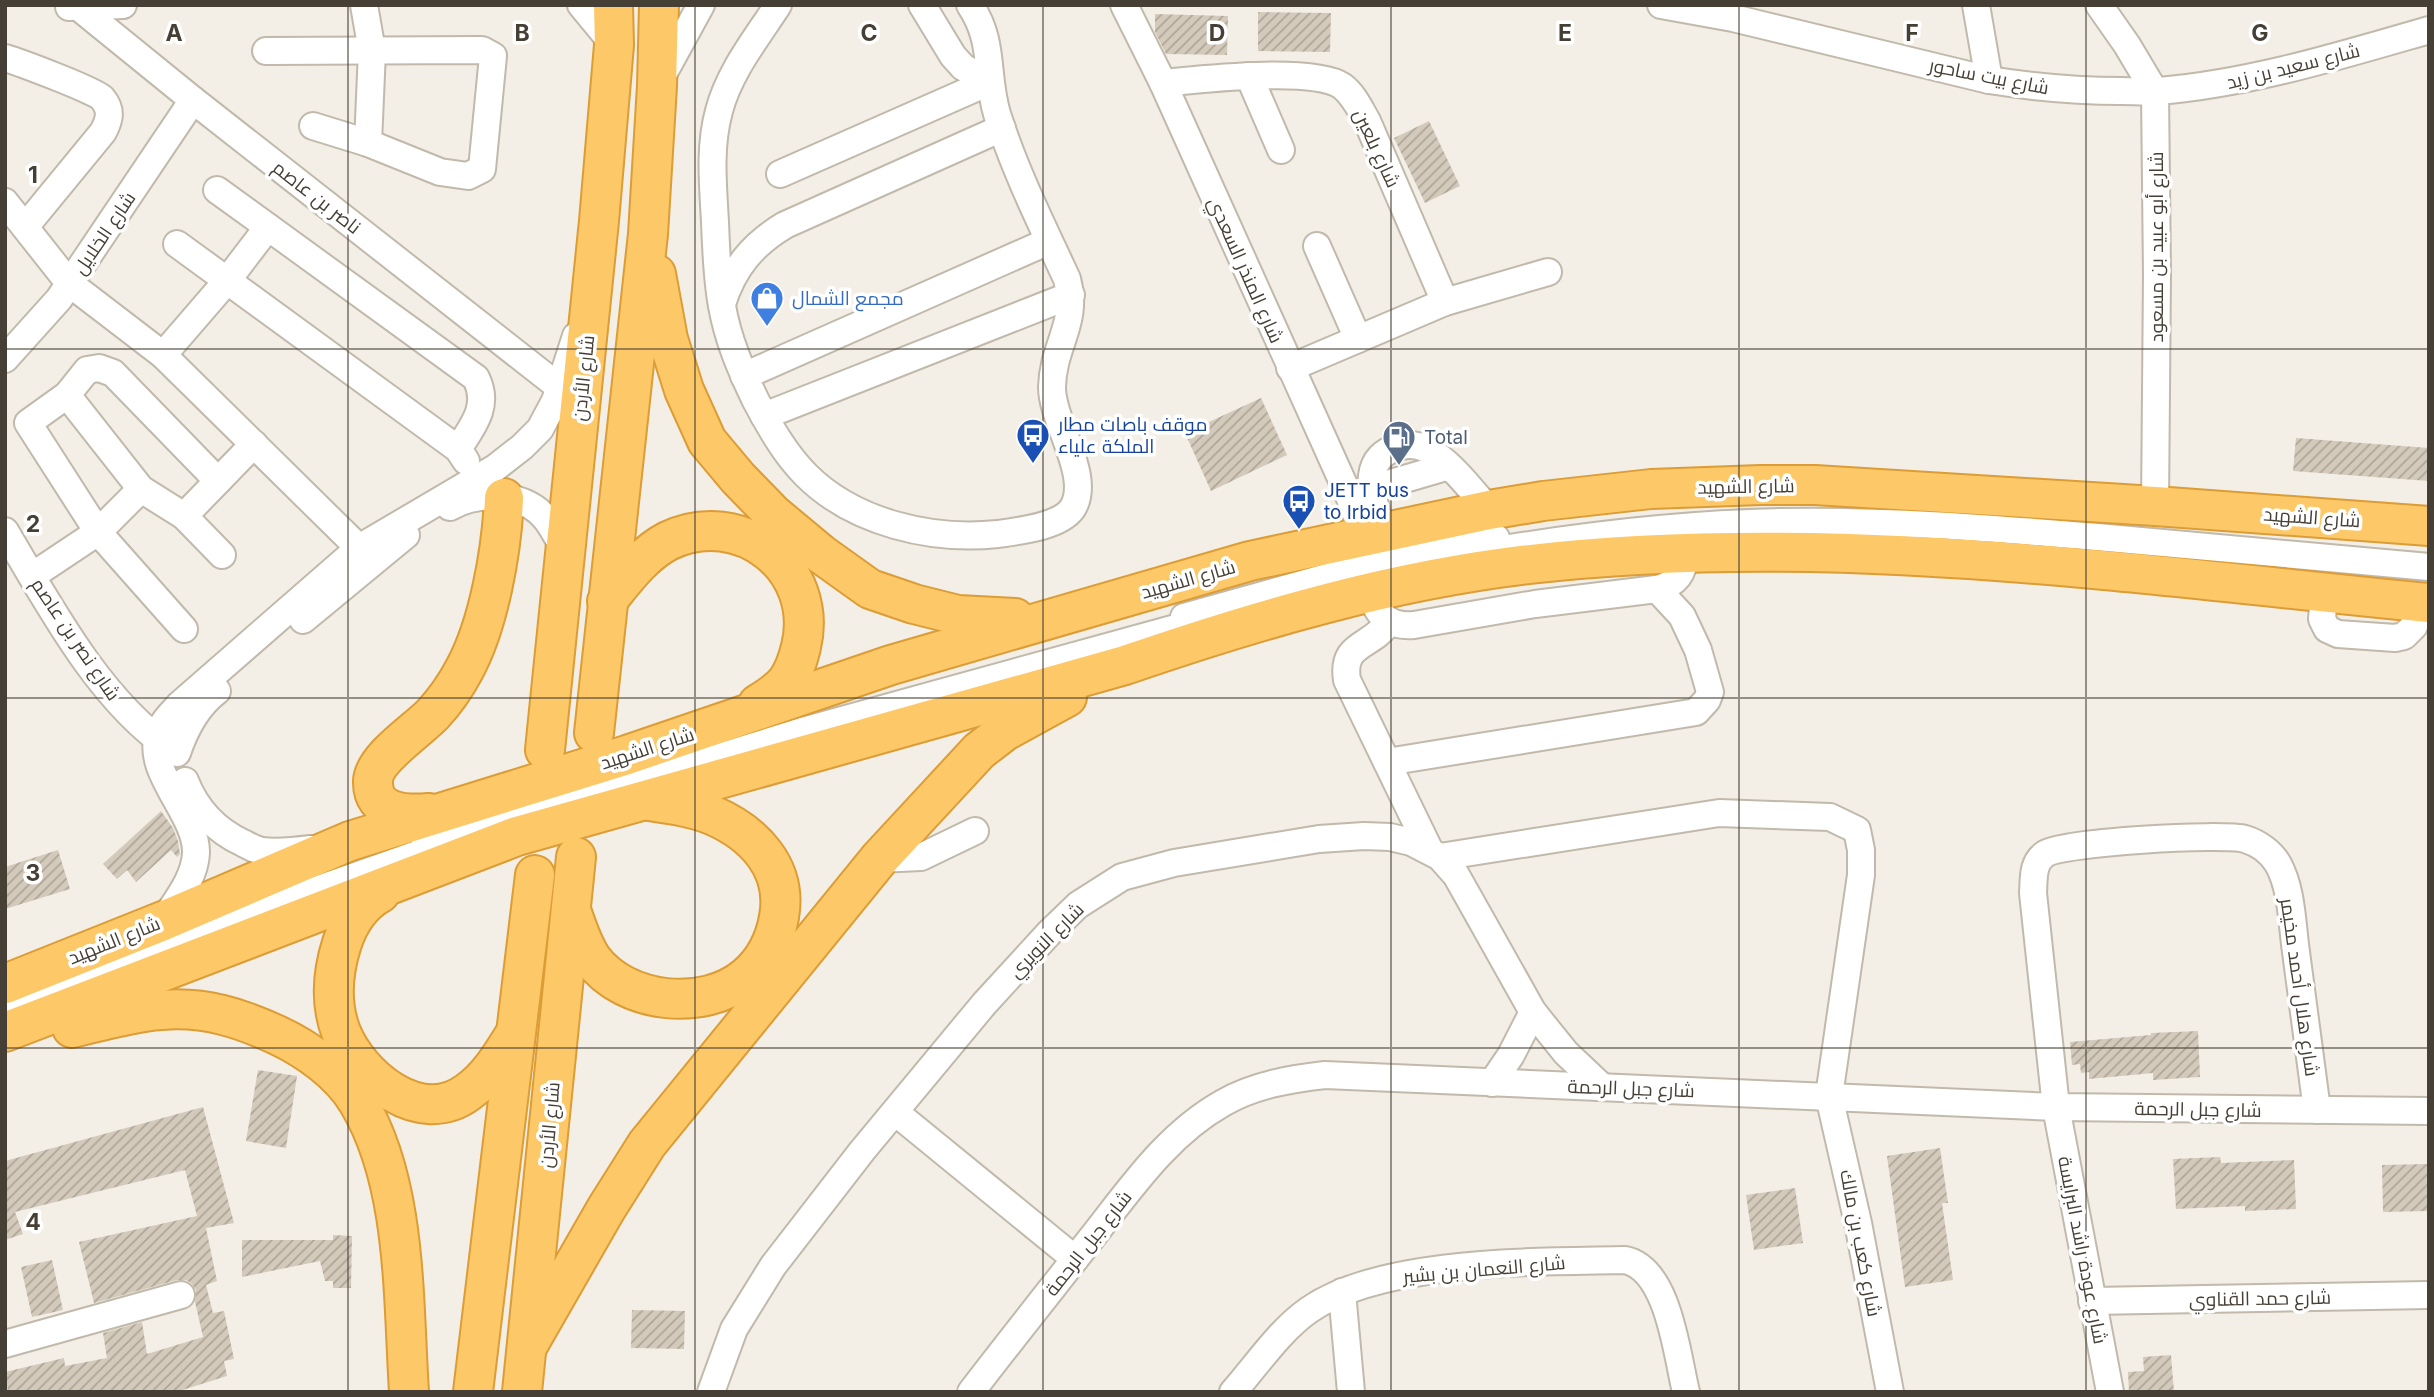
<svg xmlns="http://www.w3.org/2000/svg" width="2434" height="1397" font-family="Inter,Cairo,sans-serif">
<defs>
<pattern id="building-hatch" width="6" height="6" patternUnits="userSpaceOnUse" patternTransform="scale(1.75)"><rect width="6" height="6" fill="#d4cabb"/><path d="M-1 1l2-2M0 6l6-6M5 7l2-2" fill="none" stroke="#aea599"/></pattern>
</defs>
<rect width="100%" height="100%" fill="#f3efe6"/>
<g fill="url(#building-hatch)">
<polygon points="1258,12 1331,13 1330,52 1258,51"/>
<polygon points="1155,14 1228,16 1227,55 1166,54 1155,32"/>
<polygon points="1429,121 1460,186 1425,203 1394,138"/>
<polygon points="1261,398 1287,455 1211,491 1185,433"/>
<polygon points="2296,438 2429,448 2429,481 2293,471"/>
<polygon points="161,811 173,828 178,841 180,854 177,857 171,850 136,882 127,870 117,879 103,864"/>
<polygon points="58,850 70,889 5,909 5,867"/>
<polygon points="2198,1031 2200,1077 2153,1080 2153,1073 2089,1079 2089,1072 2081,1073 2080,1064 2072,1065 2070,1042 2151,1035 2151,1033"/>
<polygon points="258,1070 297,1076 286,1148 246,1141"/>
<polygon points="203,1107 234,1223 206,1228 217,1281 206,1285 213,1313 224,1311 234,1359 224,1361 227,1376 176,1392 8,1392 5,1372 64,1358 65,1366 107,1358 103,1333 142,1322 147,1354 203,1337 195,1302 196,1290 191,1283 186,1280 177,1280 94,1303 79,1242 197,1216 185,1170 15,1212 23,1234 5,1240 5,1161"/>
<polygon points="1940,1148 1948,1203 1942,1203 1953,1280 1905,1287 1887,1156"/>
<polygon points="2220,1157 2221,1163 2294,1160 2296,1209 2245,1211 2245,1206 2176,1209 2173,1159"/>
<polygon points="2429,1164 2429,1211 2383,1212 2382,1165"/>
<polygon points="1795,1188 1803,1243 1754,1250 1746,1195"/>
<polygon points="333,1235 352,1236 351,1288 333,1288 333,1281 325,1281 320,1261 242,1277 242,1240 333,1240"/>
<polygon points="52,1260 63,1310 32,1317 21,1267"/>
<polygon points="632,1310 685,1311 684,1349 631,1348"/>
<polygon points="2171,1355 2174,1392 2129,1392 2128,1372 2144,1371 2143,1357"/>
</g>
<g fill="none" stroke-linecap="round" stroke-linejoin="round">
<defs>
<g id="minor">
<polyline points="76,5 193,100 559,387"/>
<polyline points="364,5 372,51 368,143"/>
<polyline points="581,5 614,45"/>
<path d="M778 5C756 39 729 72 719 111 709 147 713 185 715 222 716 250 717 279 722 306 728 340 741 370 756 401 770 427 785 454 806 475 854 523 932 541 998 534 1018 531 1059 527 1072 509 1093 478 1052 423 1052 387 1053 344 1079 323 1067 279 1042 225 1015 171 997 114 985 74 995 42 970 5"/>
<polyline points="922,5 953,56 963,67 989,82"/>
<polyline points="1124,5 1163,83 1349,496 1365,537"/>
<path d="M1661 5 1733 18 1989 80C2033 87 2076 91 2121 91 2134 91 2146 92 2159 91 2252 83 2339 56 2429 30"/>
<polyline points="1976,5 1989,80"/>
<polyline points="2099,5 2127,45 2155,92 2157,275 2155,506"/>
<polyline points="69,7 123,5"/>
<polyline points="266,51 482,50 493,56 482,169 468,176 440,172 368,143 313,126"/>
<path d="M5 58C19 62 96 91 102 98 112 110 110 119 103 132L25 227"/>
<polyline points="1249,76 1281,150"/>
<polyline points="661,78 701,5"/>
<path d="M1163 83C1200 79 1313 67 1342 86 1354 95 1360 109 1367 121L1445 302"/>
<polyline points="780,174 989,82"/>
<path d="M217 190 476 378C490 406 473 426 458 449"/>
<polyline points="5,202 69,283 163,355 359,548"/>
<polyline points="177,244 458,449 466,461"/>
<polyline points="1317,246 1358,339"/>
<path d="M722 304C733 268 753 244 785 225L1002 128"/>
<polyline points="163,355 226,282 268,227"/>
<polyline points="5,359 59,299 193,100"/>
<polyline points="1290,368 1445,302 1548,272"/>
<polyline points="744,376 1049,241"/>
<polyline points="67,395 141,489 184,516 222,555"/>
<polyline points="764,416 1071,295"/>
<polyline points="1357,493 1449,466"/>
<path d="M450 507C477 491 525 492 546 519 554 529 559 541 566 552"/>
<polyline points="184,516 254,444"/>
<path d="M5 531C48 603 99 700 170 748"/>
<path d="M1382 533C1374 500 1356 458 1401 446 1413 443 1426 447 1436 455 1456 469 1473 492 1489 510"/>
<path d="M1480 553C1579 536 1679 524 1780 522 1886 520 1991 528 2097 537 2207 546 2318 556 2429 567"/>
<polyline points="32,576 98,532 141,489"/>
<polyline points="2324,592 2322,619 2327,629 2338,634 2395,638 2404,636 2414,626 2420,602"/>
<path d="M1372 593C1376 616 1390 627 1414 625L1535 604 1657 589C1677 584 1683 573 1686 554"/>
<polyline points="1184,617 1363,567 1496,538"/>
<polyline points="303,620 406,535"/>
<path d="M1389 622C1371 648 1341 642 1347 680L1429 849"/>
<polyline points="184,629 98,532 28,423 67,395 87,370 99,368 113,373 218,481"/>
<path d="M177 753C185 729 196 707 217 691"/>
<polyline points="1387,762 1696,712 1707,700 1710,692 1698,650 1682,616 1657,589"/>
<path d="M185 781C196 809 215 830 243 843 249 846 255 850 262 851 279 853 295 851 311 849"/>
<polyline points="586,798 806,730 1205,620"/>
<polyline points="425,840 602,783"/>
<polyline points="1440,857 1719,813 1830,817 1857,830 1861,850 1861,875 1829,1096 1858,1223 1890,1392"/>
<polyline points="879,859 921,857 975,831"/>
<path d="M163 921C176 901 195 878 196 853 197 811 138 767 162 726 166 718 174 711 179 705L359 548 495 468 522 447 540 429 555 401 576 336"/>
<polyline points="5,1009 205,929 446,844"/>
<polyline points="1492,1083 1511,1055 1533,1012"/>
<polyline points="895,1112 1075,1259"/>
<polyline points="1342,1292 1351,1392"/>
<polyline points="2092,1301 2429,1295"/>
<polyline points="5,1344 181,1295"/>
<polyline points="711,1392 734,1329 773,1266 862,1151 984,1004 1050,932 1078,905 1122,877 1174,863 1319,839 1364,836 1390,837 1411,842 1440,857 1456,875 1533,1012 1566,1053 1602,1087"/>
<path d="M971 1392C1010 1341 1050 1291 1090 1240 1129 1191 1166 1135 1223 1103 1254 1085 1290 1079 1325 1075L2056 1107 2429 1111"/>
<path d="M1233 1392C1256 1366 1280 1330 1309 1310 1382 1259 1537 1262 1625 1260 1669 1269 1677 1356 1686 1392"/>
<path d="M2110 1392 2056 1107 2033 893C2034 879 2032 863 2045 854 2062 842 2222 833 2245 839 2258 843 2271 852 2278 864 2292 889 2292 924 2296 952 2303 1005 2310 1057 2317 1110"/>
</g>
<g id="highway">
<polyline points="656,274 668,339 684,390 707,441 738,478 773,514 821,554 870,589 914,604 958,615 1015,618"/>
<path d="M607 601C625 579 643 554 668 541 740 506 820 568 801 647 798 659 795 670 787 681 779 691 768 698 758 704"/>
<polyline points="594,733 648,234 657,86 659,5"/>
<polyline points="545,750 599,221 614,45 613,5"/>
<path d="M429 813C406 815 372 814 373 781 374 758 418 730 433 714 445 701 456 685 464 670 489 625 502 549 504 498"/>
<path d="M380 893C360 904 349 922 342 943 333 971 330 1003 341 1032 359 1077 420 1128 468 1092 489 1077 502 1055 515 1034"/>
<path d="M571 910C577 927 582 944 592 959 625 1004 704 1012 746 977 765 961 775 941 779 917 788 868 754 833 712 815 692 807 670 804 649 801"/>
<polyline points="5,984 163,921 350,841 627,755 891,665 1250,561 1489,510 1543,501 1651,489 1761,485 1815,485 2155,506 2429,526"/>
<path d="M72 1028C156 1007 195 997 277 1035 307 1049 341 1073 358 1102 407 1183 403 1299 409 1392"/>
<path d="M5 1032 517 836 1125 665C1256 620 1392 580 1530 564 1830 530 2130 574 2429 603"/>
<polyline points="528,1345 606,1209 647,1144 879,859 979,751 1005,731 1067,697"/>
<polyline points="473,1392 535,875"/>
<polyline points="522,1392 576,857"/>
</g>
</defs>
<use href="#minor" stroke="#c1b9ab" stroke-width="30"/>
<use href="#highway" stroke="#dc9c36" stroke-width="42"/>
<use href="#minor" stroke="#fff" stroke-width="26"/>
<use href="#highway" stroke="#fdc867" stroke-width="38"/>
</g>
<path fill="none" stroke="#453f35" stroke-width="2" stroke-opacity="0.55" d="M348 5V1392M695 5V1392M1043 5V1392M1391 5V1392M1739 5V1392M2086 5V1392M5 349H2429M5 698H2429M5 1048H2429"/>
<defs>
<symbol id="shop-pin" viewBox="-11 -11 22 30"><path d="M0 17L-7.5 6A9.5 9.5 0 1 1 7.5 6Z" fill="#3f7fe0" stroke="#fff"/><path d="M-5-2.5h2.3a2.7 3.5 0 0 1 5.4 0H5L5.5 6h-11ZM-1.5-2.5h3a1.5 2.3 0 0 0-3 0Z" fill="#fff"/></symbol>
<symbol id="bus-pin" viewBox="-11 -11 22 30"><path d="M0 17L-7.5 6A9.5 9.5 0 1 1 7.5 6Z" fill="#1a4fb4" stroke="#fff"/><path d="M-5-6H5V4H4V6H2V4H-2V6H-4V4H-5ZM-3.5-4V0h7V-4ZM-3.5 1.2v1.5H-2V1.2ZM2 1.2v1.5H3.5V1.2Z" fill="#fff"/></symbol>
<symbol id="fuel-pin" viewBox="-11 -11 22 30"><path d="M0 17L-7.5 6A9.5 9.5 0 1 1 7.5 6Z" fill="#5c6f8a" stroke="#fff"/><path d="M-5.5-6h7V0h2V4h1.3V-2.5L3-4.5l.8-.8L6-3V5H2.5V1h-1V6h-7ZM-4.2-4.7v3.2H.2V-4.7Z" fill="#fff"/></symbol>
</defs>
<g fill-rule="evenodd">
<use href="#shop-pin" x="748" y="279" width="38" height="52"/>
<use href="#bus-pin" x="1014" y="416" width="38" height="52"/>
<use href="#fuel-pin" x="1380" y="418" width="38" height="52"/>
<use href="#bus-pin" x="1280" y="482" width="38" height="52"/>
</g>
<g text-anchor="middle" stroke-width="7" stroke-linejoin="round" paint-order="stroke">
<g font-size="19" fill="#453f35" stroke="#fff">
<text transform="translate(2293 66) rotate(-14)" y="7">شارع سعيد بن زيد</text>
<text transform="translate(1989 76) rotate(11)" y="7">شارع بيت ساحور</text>
<text transform="translate(1377 148) rotate(65)" y="7">شارع بلعين</text>
<text transform="translate(317 197) rotate(38)" y="7">ناصر بن عاصم</text>
<text transform="translate(104 233) rotate(-56)" y="7">شارع الخلايل</text>
<text transform="translate(2156 247) rotate(-90)" y="7">شارع أبو عبيد بن مسعود</text>
<text transform="translate(1246 270) rotate(66)" y="7">شارع المنذر السعدي</text>
<text transform="translate(583 378) rotate(-84)" y="7">شارع الأردن</text>
<text transform="translate(1746 486) rotate(-1)" y="7">شارع الشهيد</text>
<text transform="translate(2312 517) rotate(4)" y="7">شارع الشهيد</text>
<text transform="translate(1188 579) rotate(-16)" y="7">شارع الشهيد</text>
<text transform="translate(76 639) rotate(56)" y="7">شارع نصر بن عاصم</text>
<text transform="translate(647 748) rotate(-18)" y="7">شارع الشهيد</text>
<text transform="translate(114 940) rotate(-22)" y="7">شارع الشهيد</text>
<text transform="translate(1046 940) rotate(-45)" y="7">شارع النويري</text>
<text transform="translate(2300 987) rotate(82)" y="7">شارع هلال أحمد مخيمر</text>
<text transform="translate(1631 1088) rotate(2)" y="7">شارع جبل الرحمة</text>
<text transform="translate(2198 1109) rotate(1)" y="7">شارع جبل الرحمة</text>
<text transform="translate(549 1125) rotate(-85)" y="7">شارع الأردن</text>
<text transform="translate(1088 1243) rotate(-52)" y="7">شارع جبل الرحمة</text>
<text transform="translate(1861 1243) rotate(79)" y="7">شارع كعب بن مالك</text>
<text transform="translate(2083 1250) rotate(79)" y="7">شارع عودة راشد البرايسة</text>
<text transform="translate(1484 1269) rotate(-5)" y="7">شارع النعمان بن بشير</text>
<text transform="translate(2260 1298) rotate(-1)" y="7">شارع حمد القناوي</text>
</g>
<g font-size="19" fill="#366cbe" stroke="#fff" text-anchor="start">
<text x="792" y="305">مجمع الشمال</text>
</g>
<g font-size="19" fill="#164399" stroke="#fff" text-anchor="start">
<text x="1058" y="431">موقف باصات مطار<tspan x="1058" dy="22">الملكة علياء</tspan></text>
<text x="1324" y="497">JETT bus<tspan x="1324" dy="22">to Irbid</tspan></text>
</g>
<g font-size="19" fill="#4e5e75" stroke="#fff" text-anchor="start">
<text x="1424" y="444">Total</text>
</g>
</g>
<g font-size="23" text-anchor="middle" font-weight="bold" fill="#453f35" stroke="#fff" stroke-width="7" stroke-linejoin="round" paint-order="stroke">
<text x="174" y="41">A</text>
<text x="522" y="41">B</text>
<text x="869" y="41">C</text>
<text x="1217" y="41">D</text>
<text x="1565" y="41">E</text>
<text x="1912" y="41">F</text>
<text x="2260" y="41">G</text>
<text x="33" y="183">1</text>
<text x="33" y="532">2</text>
<text x="33" y="881">3</text>
<text x="33" y="1230">4</text>
</g>
<rect width="2434" height="1397" fill="none" stroke="#453f35" stroke-width="14"/>
</svg>
